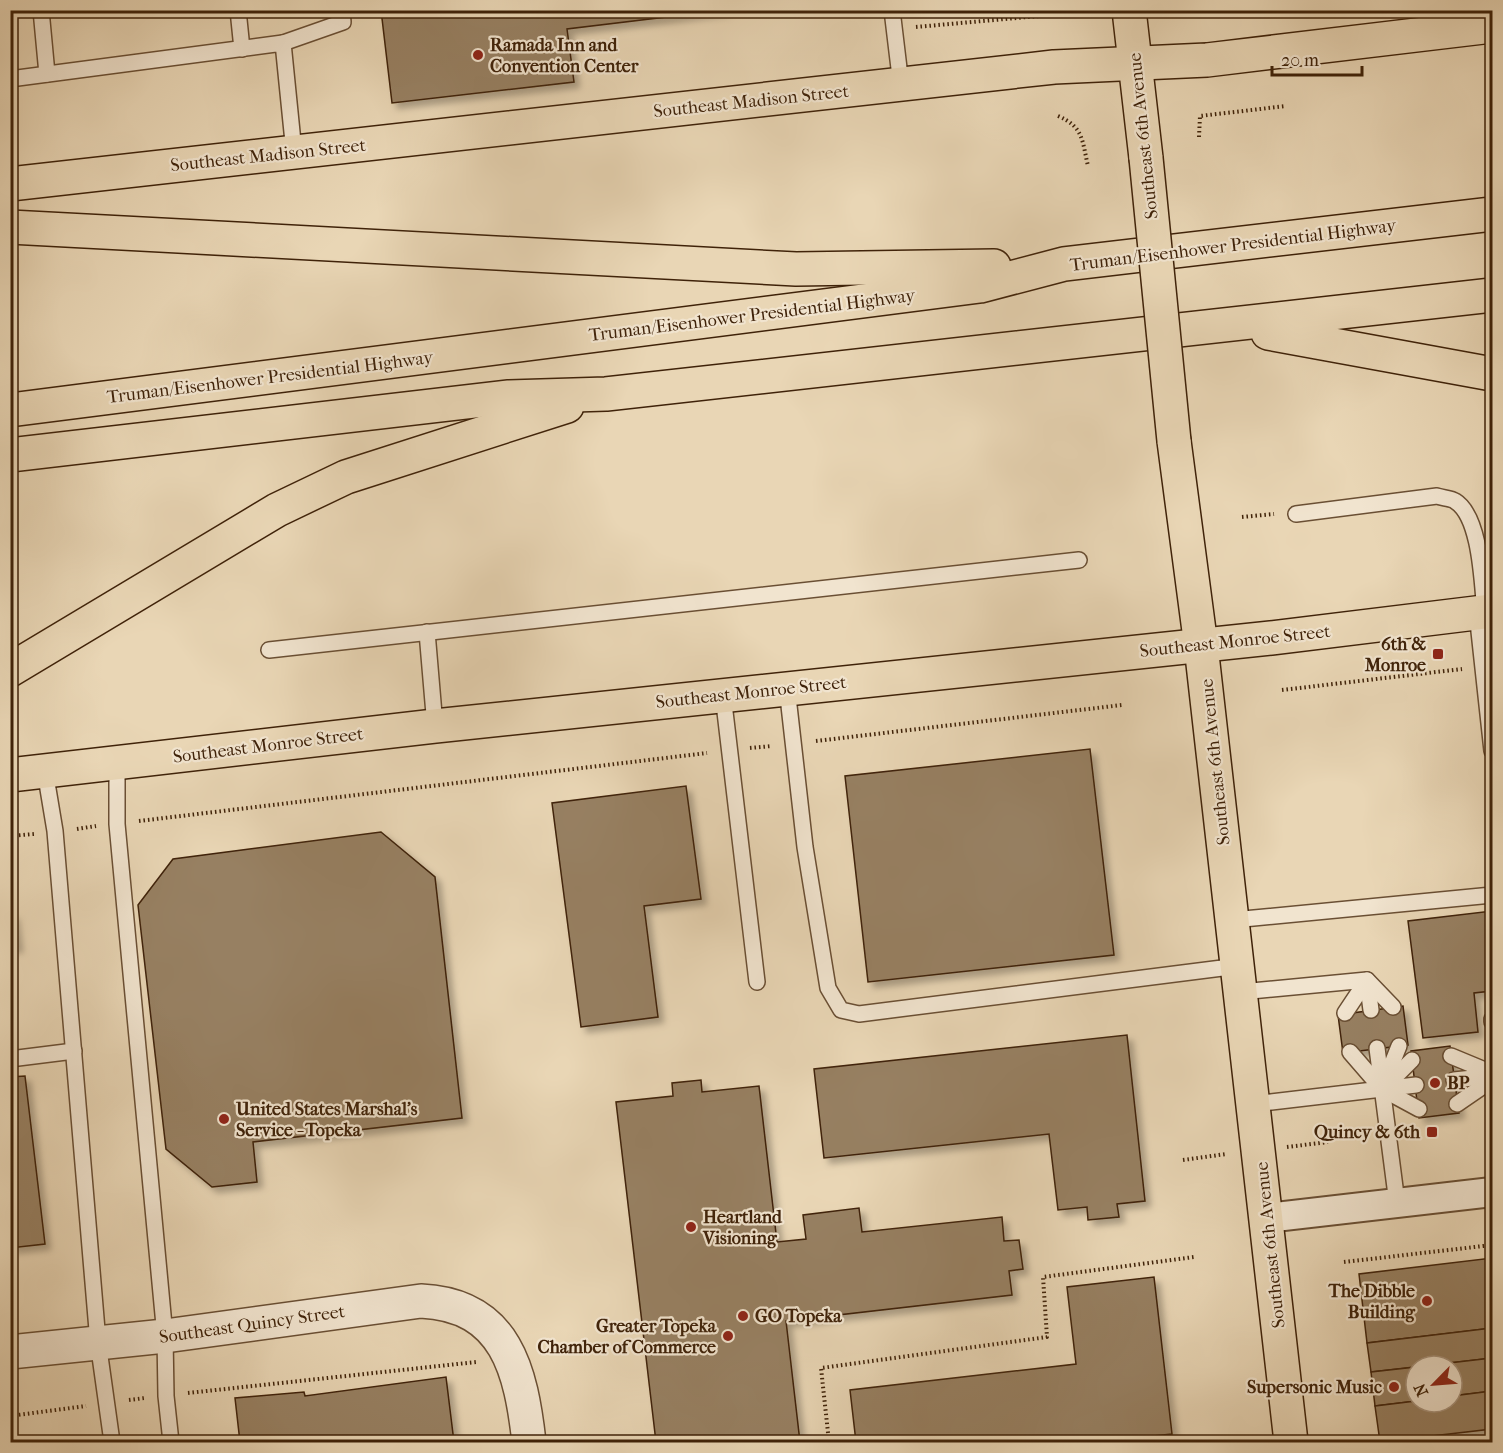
<svg xmlns="http://www.w3.org/2000/svg" width="1503" height="1453" font-family="'IM FELL French Canon',serif">
<defs>
<filter id="shadow"><feDropShadow dx="5.5" dy="5.5" stdDeviation="3" flood-color="#0004"/></filter>
</defs>
<rect width="100%" height="100%" fill="#e9d6b5"/>
<filter id="stains"><feTurbulence type="fractalNoise" baseFrequency=".00333" numOctaves="4"/><feColorMatrix values="0 0 0 0 .2 0 0 0 0 .09 0 0 0 0 .02 0 0 0 .5 -.17"/></filter>
<radialGradient id="worn" r=".72"><stop offset=".6" stop-color="#630" stop-opacity="0"/><stop offset="1" stop-color="#630" stop-opacity=".3"/></radialGradient>
<g fill="#978062" stroke="#3f2209" stroke-width="1.5" filter="url(#shadow)">
<polygon points="381,10 725,10 567,29 574,82 392,103"/>
<polygon points="1090,749 1114,955 868,982 845,776"/>
<polygon points="686,786 701,899 644,906 658,1017 581,1027 552,803"/>
<polygon points="381,832 435,877 462,1118 253,1142 257,1182 212,1187 166,1149 138,905 173,859"/>
<polygon points="1492,911 1492,991 1474,993 1478,1032 1423,1038 1408,921"/>
<polygon points="10,914 13,914 17,947 10,947"/>
<polygon points="1403,1006 1408,1045 1343,1053 1338,1015"/>
<polygon points="1127,1035 1145,1201 1117,1204 1119,1217 1088,1220 1087,1207 1058,1210 1049,1134 824,1158 814,1069"/>
<polygon points="1450,1046 1459,1113 1419,1118 1411,1051"/>
<polygon points="25,1076 45,1244 10,1248 10,1077"/>
<polygon points="701,1080 702,1092 759,1086 777,1242 806,1239 803,1215 859,1208 862,1232 1002,1217 1004,1241 1019,1240 1023,1269 1009,1271 1012,1295 786,1321 800,1442 656,1442 616,1102 673,1096 672,1083"/>
<polygon points="1492,1258 1492,1328 1367,1343 1359,1274"/>
<polygon points="1154,1277 1172,1434 1097,1442 856,1442 850,1390 1076,1364 1067,1287"/>
<polygon points="1492,1328 1492,1358 1371,1372 1367,1343"/>
<polygon points="1492,1358 1492,1391 1452,1396 1452,1366 1423,1366"/>
<polygon points="1416,1367 1416,1401 1375,1406 1371,1372"/>
<polygon points="446,1377 454,1442 240,1442 235,1398 304,1392 305,1396"/>
<polygon points="1492,1391 1492,1429 1380,1442 1375,1406 1416,1401 1452,1402 1452,1396"/>
</g>
<g fill="none" stroke-linecap="round" stroke-linejoin="round">
<defs>
<g id="service">
<polyline points="41,10 47,74"/>
<polyline points="238,10 242,49"/>
<polyline points="892,10 901,85"/>
<polyline points="283,43 343,22 342,10"/>
<polyline points="10,79 283,43 294,152"/>
<path d="M1296 514 1437 496C1442 498 1451 498 1455 501 1481 517 1482 584 1485 612"/>
<polyline points="1477,613 1492,751"/>
<polyline points="427,632 435,726"/>
<polyline points="269,650 1079,560"/>
<polyline points="787,688 805,847 828,988 841,1010 859,1014 1238,966"/>
<polyline points="723,695 757,982"/>
<polyline points="117,763 117,824 165,1336 166,1396 171,1442"/>
<polyline points="45,771 55,831 98,1342 112,1442"/>
<polyline points="1233,920 1492,895"/>
<polyline points="1241,992 1367,980 1371,1010"/>
<polyline points="1345,1013 1367,980 1393,1007"/>
<polyline points="1492,1019 1492,1022"/>
<polyline points="1377,1048 1397,1203"/>
<polyline points="1350,1052 1382,1089 1419,1109"/>
<polyline points="1451,1056 1492,1073"/>
<polyline points="10,1059 74,1051"/>
<polyline points="1454,1080 1492,1076"/>
<polyline points="1387,1085 1412,1060"/>
<polyline points="1383,1086 1399,1046"/>
<polyline points="1254,1104 1416,1085"/>
<polyline points="1457,1104 1492,1080"/>
</g>
<polyline id="minor" points="1267,1218 1492,1192"/>
<path id="tertiary" d="M10 1352 165 1336 421 1301C507 1305 521 1372 529 1442"/>
<g id="primary">
<polyline points="1129,10 1146,158"/>
<polyline points="10,184 1054,67 1207,60 1492,26"/>
<polyline points="1174,441 1201,646 1291,1442"/>
<polyline points="10,775 435,726 1271,638 1492,611"/>
</g>
<g id="motorway">
<polyline points="10,227 796,269 994,266"/>
<polyline points="1268,333 1492,374"/>
<polyline points="10,410 980,286 1064,264 1492,214"/>
<polyline points="10,455 509,397 606,394 1492,295"/>
<polyline points="10,670 277,510 346,477 567,406"/>
</g>
</defs>
<use href="#service" stroke="#6a4f34" stroke-width="18"/>
<use href="#minor" stroke="#6a4f34" stroke-width="32"/>
<use href="#tertiary" stroke="#6a4f34" stroke-width="36"/>
<use href="#primary" stroke="#3f2209" stroke-width="36"/>
<use href="#motorway" stroke="#3f2209" stroke-width="36"/>
<g stroke="#3f2209" stroke-width="4" stroke-dasharray="1.5 3" stroke-linecap="butt">
<polyline points="916,27 1050,15"/>
<path d="M1058 116C1084 127 1082 141 1088 166"/>
<polyline points="1199,137 1200,116 1286,106"/>
<polyline points="1242,517 1274,514"/>
<polyline points="1282,690 1462,669"/>
<polyline points="816,741 1122,705"/>
<polyline points="750,748 772,746"/>
<polyline points="139,821 707,753"/>
<polyline points="77,829 96,826"/>
<polyline points="10,836 34,834"/>
<polyline points="1287,1147 1328,1142"/>
<polyline points="1183,1160 1226,1154"/>
<polyline points="1344,1262 1492,1245"/>
<polyline points="540,1353 578,1349"/>
<polyline points="188,1393 476,1362"/>
<polyline points="129,1400 145,1398"/>
<polyline points="10,1416 86,1406"/>
<polyline points="829,1442 821,1368 1047,1337 1043,1277 1194,1257"/>
</g>
<use href="#service" stroke="#f1e4cf" stroke-width="15"/>
<use href="#minor" stroke="#f1e4cf" stroke-width="28"/>
<use href="#tertiary" stroke="#f1e4cf" stroke-width="33"/>
<use href="#primary" stroke="#e9d6b5" stroke-width="33"/>
<use href="#motorway" stroke="#e9d6b5" stroke-width="33"/>
<defs>
<polyline id="primary-bridge" points="1146,158 1174,441"/>
</defs>
<use href="#primary-bridge" stroke="#3f2209" stroke-width="36" stroke-linecap="butt"/>
<use href="#primary-bridge" stroke="#e9d6b5" stroke-width="33"/>
</g>
<g fill="#8f2418" stroke="#f1e4cf" stroke-width="2">
<circle cx="478" cy="55" r="6"/>
<rect x="1432" y="648" width="12" height="12" rx="3"/>
<circle cx="1435" cy="1083" r="6"/>
<circle cx="224" cy="1119" r="6"/>
<rect x="1426" y="1126" width="12" height="12" rx="3"/>
<circle cx="691" cy="1227" r="6"/>
<circle cx="1427" cy="1301" r="6"/>
<circle cx="743" cy="1316" r="6"/>
<circle cx="728" cy="1336" r="6"/>
<circle cx="1394" cy="1387" r="6"/>
</g>
<g text-anchor="middle" stroke-width="4.5" stroke-linejoin="round" paint-order="stroke">
<g font-size="18" font-weight="bold" fill="#3f2209" stroke="#f1e4cf" text-anchor="start">
<text x="490" y="51">Ramada Inn and<tspan x="490" dy="21">Convention Center</tspan></text>
<text x="1426" y="650" text-anchor="end">6th &amp;<tspan x="1426" dy="21">Monroe</tspan></text>
<text x="1447" y="1089">BP</text>
<text x="236" y="1115">United States Marshal's<tspan x="236" dy="21">Service - Topeka</tspan></text>
<text x="1420" y="1138" text-anchor="end">Quincy &amp; 6th</text>
<text x="703" y="1223">Heartland<tspan x="703" dy="21">Visioning</tspan></text>
<text x="1415" y="1297" text-anchor="end">The Dibble<tspan x="1415" dy="21">Building</tspan></text>
<text x="755" y="1322">GO Topeka</text>
<text x="716" y="1332" text-anchor="end">Greater Topeka<tspan x="716" dy="21">Chamber of Commerce</tspan></text>
<text x="1382" y="1393" text-anchor="end">Supersonic Music</text>
</g>
<g font-size="18" fill="#3f2209" stroke="#f1e4cf">
<text transform="translate(751 101) rotate(-6)" y="6">Southeast Madison Street</text>
<text transform="translate(1143 136) rotate(-96)" y="6">Southeast 6th Avenue</text>
<text transform="translate(268 155) rotate(-6)" y="6">Southeast Madison Street</text>
<text transform="translate(1233 245) rotate(-7)" y="6">Truman/Eisenhower Presidential Highway</text>
<text transform="translate(752 315) rotate(-7)" y="6">Truman/Eisenhower Presidential Highway</text>
<text transform="translate(270 377) rotate(-7)" y="6">Truman/Eisenhower Presidential Highway</text>
<text transform="translate(1235 641) rotate(-6)" y="6">Southeast Monroe Street</text>
<text transform="translate(751 692) rotate(-6)" y="6">Southeast Monroe Street</text>
<text transform="translate(268 745) rotate(-7)" y="6">Southeast Monroe Street</text>
<text transform="translate(1215 762) rotate(-96)" y="6">Southeast 6th Avenue</text>
<text transform="translate(1270 1245) rotate(-96)" y="6">Southeast 6th Avenue</text>
<text transform="translate(252 1324) rotate(-8)" y="6">Southeast Quincy Street</text>
</g>
</g>
<rect width="1503" height="1453" fill="none" stroke="#e9d6b5" stroke-width="36"/>
<rect x="12" y="12" width="1479" height="1429" fill="none" stroke="#3f2209" stroke-width="3"/>
<rect x="18" y="18" width="1467" height="1417" fill="none" stroke="#3f2209" stroke-width="1.5"/>
<g transform="translate(1434 1384) rotate(245)"><circle r="28" fill="#f1e4cf" stroke="#aa9680" stroke-width="1.5"/>
<path d="M0-4.5L10 22L0 15L-10 22Z" fill="#8f2418"/>
<text y="-9" font-size="16" font-weight="bold" text-anchor="middle" fill="#3f2209">N</text>
</g>
<path d="M1272 66v9h90v-9" fill="none" stroke="#3f2209" stroke-width="3"/>
<text x="1281" y="66" font-size="18" fill="#3f2209" stroke="#f1e4cf" stroke-width="4.5" paint-order="stroke">20 m</text>
<rect width="100%" height="100%" filter="url(#stains)"/>
<rect width="100%" height="100%" fill="url(#worn)"/>
</svg>
